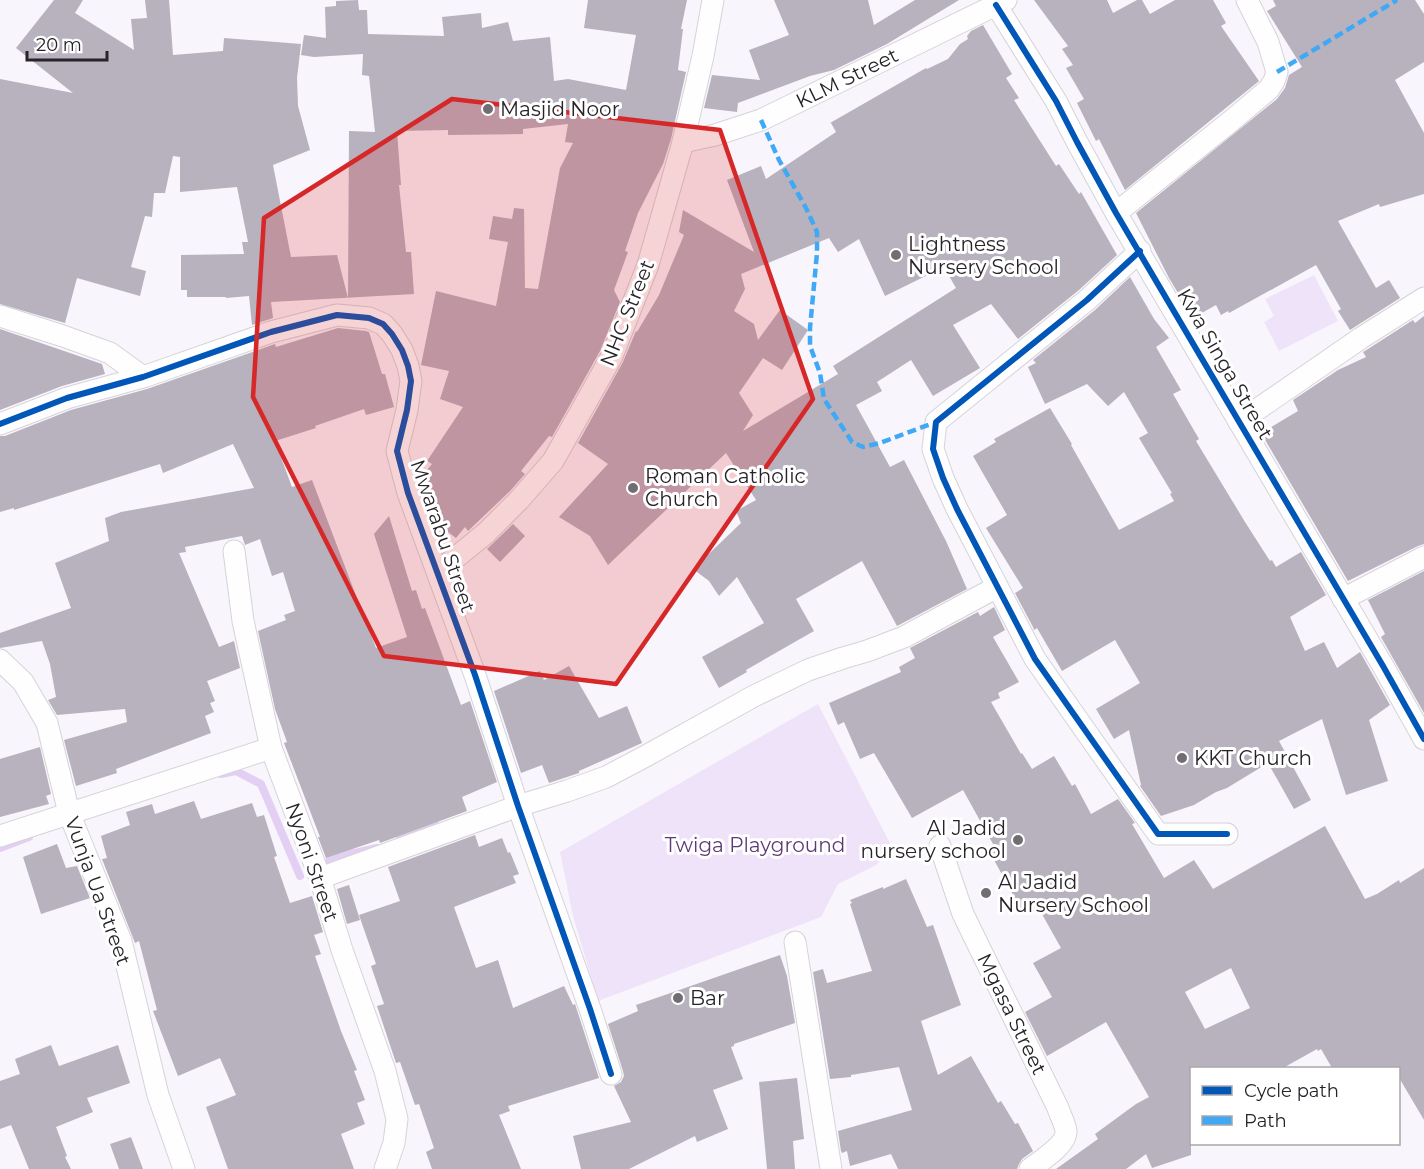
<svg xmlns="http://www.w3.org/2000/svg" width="1424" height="1169" font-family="Montserrat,sans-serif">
<rect width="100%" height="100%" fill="#f9f5fc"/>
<g fill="#efe3f9">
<polygon points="1314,275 1338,321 1279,351 1264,322 1274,316 1265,299"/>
<polygon points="818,704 893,849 876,865 838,884 821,917 598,1001 573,916 560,852"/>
</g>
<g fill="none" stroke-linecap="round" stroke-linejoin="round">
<g stroke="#e3cef4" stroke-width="8">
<polyline points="221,774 236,771 261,784 300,876"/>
<polyline points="400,839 416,831 436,825"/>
<polyline points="0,848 29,837"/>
<polyline points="329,861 346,855 377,848"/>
</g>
</g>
<g fill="#b8b1be" fill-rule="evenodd">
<polygon points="54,0 83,0 75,13 134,50 131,19 147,18 145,0 169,0 173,55 223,51 224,38 301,44 297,78 298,106 310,150 273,165 291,257 337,255 348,298 349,131 375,132 369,76 362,75 363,54 314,57 301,55 304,35 326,38 325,7 336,6 336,1 358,0 359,10 367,10 368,34 444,36 442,17 481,13 482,28 508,22 513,41 550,37 554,81 568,79 626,90 636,35 584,28 588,0 687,0 681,29 683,29 678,70 686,72 671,139 663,164 638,213 625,251 628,252 614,290 620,302 600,351 552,437 549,436 521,471 525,474 510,491 468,531 465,527 456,538 431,519 418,481 432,464 427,461 463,407 440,399 449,371 421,365 436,291 496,306 508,242 489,239 493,216 512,219 514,208 524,209 525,288 538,289 560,168 573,143 565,142 568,124 523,129 523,134 448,135 448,130 397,131 401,185 399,185 406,252 411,252 414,294 271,302 273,318 252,325 249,296 226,298 226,297 187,297 187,290 181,290 181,255 244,254 242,242 248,242 237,187 180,192 180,157 173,156 165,193 154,193 152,217 145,216 131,267 146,271 140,296 77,278 65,323 0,304 0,79 73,93 16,48"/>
<polygon points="774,0 868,0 874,25 915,0 959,0 887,44 834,70 810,76 738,103 737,112 704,108 712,75 760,80 749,50 789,35"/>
<polygon points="1034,0 1107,0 1113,13 1137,0 1142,0 1150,14 1175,0 1213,0 1226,23 1221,26 1259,81 1125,190 1099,139 1096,141 1077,103 1084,99 1066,68 1073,65 1062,49 1068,46"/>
<polygon points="1273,0 1415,0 1424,14 1424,62 1395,80 1424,133 1424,194 1380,207 1379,204 1338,221 1376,288 1389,280 1400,298 1350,330 1338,311 1341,309 1316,265 1229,313 1228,311 1221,315 1216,305 1193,318 1169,278 1136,213 1277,99 1285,88 1289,75 1302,67 1267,11 1276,6"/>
<path d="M983 25 1012 74 1006 78 1019 98 1014 100 1056 166 1059 164 1079 194 1081 192 1117 255 1079 290 1018 339 991 304 953 325 980 368 933 396 911 360 877 382 882 391 856 405 890 467 904 460 946 541 967 589 897 626 862 561 796 599 814 631 746 670 747 672 719 688 702 657 764 623 737 577 719 596 709 581 693 569 741 523 736 511 756 500 726 453 608 565 590 536 559 517 608 464 578 443 623 362 636 331 637 332 659 295 684 235 679 232 683 210 754 252 727 180 761 166 766 179 836 132 831 123H830L926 68 927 69 948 59 960 44 968 39 967 36 971 31ZM829 238 838 252 859 239 885 296 944 267 956 288 833 366 838 374 743 431 753 415 739 393 763 358 782 370 808 330 780 310 758 340 754 324 734 311 745 289 741 274Z"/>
<polygon points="1130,277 1154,319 1169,338 1156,347 1181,390 1173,394 1199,439 1196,441 1245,522 1270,561 1272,560 1276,567 1301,552 1326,595 1290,617 1305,651 1324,642 1337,668 1360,652 1390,705 1369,720 1388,781 1346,795 1322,719 1279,741 1311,800 1294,809 1268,763 1227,788 1216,792 1194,805 1161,816 1140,786 1141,785 1129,730 1114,739 1096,709 1140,683 1115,640 1062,671 1037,628 1034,630 1033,627 1015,593 1023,588 986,528 1007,515 973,456 996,442 994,439 1050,408 1072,444 1071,445 1119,530 1174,501 1170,494 1172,493 1139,438 1148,433 1124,392 1108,406 1087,384 1045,404 1028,367 1036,363 1033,360 1095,310"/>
<polygon points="1424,316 1424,544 1418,546 1348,581 1261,433 1298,411 1293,400 1338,370 1366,357 1363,352 1368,349 1413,320 1415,323"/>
<polygon points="338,328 366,331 369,332 382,374 385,374 394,407 366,415 364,409 315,426 316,428 275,441 292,487 312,480 376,648 407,637 374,534 389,516 412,591 416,590 422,609 425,608 461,705 470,701 497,782 462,797 467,811 380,843 379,840 326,858 318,837 320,837 284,743 287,742 275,709 258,631 286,620 284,615 295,611 283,572 272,576 260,539 245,545 242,536 185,547 186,552 179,553 219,647 234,641 240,668 207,681 215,701 210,703 214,712 205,716 211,733 116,769 117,773 76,786 64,740 127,722 125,709 57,715 48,700 56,697 50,664 42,641 0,648 0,633 71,608 55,563 109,541 105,518 121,512 254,488 233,444 163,473 160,464 14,510 14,508 0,512 0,436 5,436 71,410 147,389 275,344 276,347"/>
<polygon points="0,329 102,364 105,374 62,386 0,410"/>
<polygon points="513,524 525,536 500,562 487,549"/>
<polygon points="1424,571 1424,713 1381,637 1385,634 1368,600"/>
<path d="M994 607 1005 630 993 637 1019 682 998 693 1000 698 991 702 1021 754 1022 753 1032 769 1054 756 1072 786 1075 784 1091 814 1118 799 1135 823 1132 824 1164 878 1194 860 1213 889 1325 826 1365 899 1377 894 1399 880 1400 883 1424 868V1120L1398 1076V1068H1332L1321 1049 1318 1051 1317 1049 1283 1068H1191V1155L1152 1168 1146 1154 1126 1169H1056L1098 1139 1095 1134 1136 1104 1149 1097 1106 1022 1047 1056 1025 1012 1052 997 1033 963 1061 948 1038 907 1024 915 987 847 993 844 963 790 912 818 874 753 860 759 844 722 838 725 829 703 901 672 899 667 915 658 910 648 978 612 980 616ZM1231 968 1250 1008 1205 1029 1185 992Z"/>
<polygon points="569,666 599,718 627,706 642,743 579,771 579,773 549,783 542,765 521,773 494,691 540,671 544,680"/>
<polygon points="40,747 51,794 46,796 49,804 0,817 0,759"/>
<polygon points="194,801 201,819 252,803 257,817 264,815 277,856 274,857 290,903 312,896 323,932 314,935 321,954 315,956 341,1031 357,1070 354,1071 365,1100 357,1103 365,1124 341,1134 354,1169 228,1169 206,1107 236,1095 220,1058 178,1076 153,1011 157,1010 139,941 135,943 102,859 107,858 101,836 130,825 126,812 152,804 155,814"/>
<polygon points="475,835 479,847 502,838 508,853 510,852 519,874 513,876 516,883 454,907 476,968 498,960 513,1008 564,986 573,1005 575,1004 599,1078 508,1106 510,1111 499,1115 521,1169 432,1169 426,1152 434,1148 419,1104 415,1105 400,1062 396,1063 377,1006 384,1004 371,966 376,964 359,915 400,901 388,867"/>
<polygon points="57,844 66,868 77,866 90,898 41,914 23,857"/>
<polygon points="906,879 927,927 933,925 961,1005 921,1021 938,1075 971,1056 998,1103 1001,1101 1015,1124 1018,1123 1033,1151 1022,1159 1019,1164 1017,1169 898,1169 891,1154 850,1166 847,1151 842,1153 841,1151 838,1131 912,1110 899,1067 851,1075 851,1077 830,1079 813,972 823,969 827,983 872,971 850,904 852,903 850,900 883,887 883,889"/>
<polygon points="349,885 360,920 347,924 337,889"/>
<polygon points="780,955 787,976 795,1023 734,1044 734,1046 731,1047 743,1079 713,1090 728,1129 697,1142 695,1136 629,1169 581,1169 573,1136 631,1122 614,1086 621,1082 624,1076 623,1071 608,1024 638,1011 636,1005"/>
<polygon points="51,1045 59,1066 118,1045 130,1083 87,1098 93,1112 56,1127 67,1156 65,1157 71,1169 29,1169 11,1125 0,1129 0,1081 20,1074 15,1059"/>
<polygon points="797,1078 804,1139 793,1141 795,1169 767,1169 759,1082"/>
<polygon points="131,1137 143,1169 119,1169 110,1144"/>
</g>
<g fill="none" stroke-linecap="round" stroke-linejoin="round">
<defs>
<g id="minor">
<polyline points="996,5 1056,101 1077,142 1116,213 1383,666 1424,739"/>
<polyline points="683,142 715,135 761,120 1006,0"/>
<polyline points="1116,213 1231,121 1269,89 1274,81 1277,72 1268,42 1247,0"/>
<polyline points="1140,251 1087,300 936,422 933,449 943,478 957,509 1035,659 1158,834 1227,834"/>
<polyline points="0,316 63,336 110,353 143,377"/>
<polyline points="1239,422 1361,338 1424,298"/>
<polyline points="0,424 67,398 143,377 271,332 337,315 369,318 383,324 392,334 402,350 408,366 411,381 407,410 397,451 408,493 475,675 518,806 590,1009 611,1074"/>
<polyline points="234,551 243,621 271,748 320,878 342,950 385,1071 397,1119 394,1143 385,1169"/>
<polyline points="438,572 486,533 519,500 553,461 612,356 648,265 683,142 703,56 713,0"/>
<polyline points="1343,599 1424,557"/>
<polyline points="0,660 23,682 47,723 69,813 121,941 158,1095 184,1169"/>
<polyline points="0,836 271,748"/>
<path d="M940 846 963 914 1058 1108C1060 1115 1065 1123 1066 1131 1067 1145 1040 1161 1030 1169"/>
<polyline points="320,878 518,806 567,791 606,777 644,757 754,696 808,670 843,658 867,651 904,637 997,587"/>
<polyline points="795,942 831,1169"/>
</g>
</defs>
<use href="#minor" stroke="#d6d3d8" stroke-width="23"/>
<use href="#minor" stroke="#fefeff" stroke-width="21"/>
<g stroke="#3fa9f5" stroke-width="4.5" stroke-dasharray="9 4.5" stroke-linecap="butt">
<polyline points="1277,72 1397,0"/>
<polyline points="761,120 779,160 806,208 817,232 817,253 810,328 810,346 820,373 824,399 852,442 863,447 880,443 936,422"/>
</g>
<defs>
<g id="cycleway">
<polyline points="996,5 1056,101 1077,142 1116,213 1383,666 1424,739"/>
<polyline points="1140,251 1087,300 936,422 933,449 943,478 957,509 1035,659 1158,834 1227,834"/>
<polyline points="0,424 67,398 143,377 271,332 337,315 369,318 383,324 392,334 402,350 408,366 411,381 407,410 397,451 408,493 475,675 518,806 590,1009 611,1074"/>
</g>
</defs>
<use href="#cycleway" stroke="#fff" stroke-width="10"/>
<use href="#cycleway" stroke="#0057b8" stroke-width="6"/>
</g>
<path fill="#d62828" fill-opacity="0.2" stroke="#d62828" stroke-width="4.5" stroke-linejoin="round" d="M452 99 720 130 813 399 616 684 384 656 253 397 264 218Z"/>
<g fill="#706d73" stroke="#fff" stroke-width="2">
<circle cx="488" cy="109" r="6"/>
<circle cx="896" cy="255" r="6"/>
<circle cx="633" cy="488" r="6"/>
<circle cx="1182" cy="758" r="6"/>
<circle cx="1018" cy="840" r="6"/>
<circle cx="986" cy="893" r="6"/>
<circle cx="678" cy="998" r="6"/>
</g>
<g text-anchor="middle" stroke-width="6" stroke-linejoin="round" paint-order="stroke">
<g font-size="20" fill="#272429" stroke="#fff">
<text transform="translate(847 78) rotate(-26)" y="7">KLM Street</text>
<text transform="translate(627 313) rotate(-68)" y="7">NHC Street</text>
<text transform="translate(1225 364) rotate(60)" y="7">Kwa Singa Street</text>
<text transform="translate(443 536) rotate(71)" y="7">Mwarabu Street</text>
<text transform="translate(312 862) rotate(71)" y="7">Nyoni Street</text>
<text transform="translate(98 891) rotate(70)" y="7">Vunja Ua Street</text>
<text transform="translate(1012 1014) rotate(64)" y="7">Mgasa Street</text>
</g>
<g font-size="20" fill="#272429" stroke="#fff" text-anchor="start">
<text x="500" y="116">Masjid Noor</text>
<text x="908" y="251">Lightness<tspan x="908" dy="23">Nursery School</tspan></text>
<text x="645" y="483">Roman Catholic<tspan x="645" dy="23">Church</tspan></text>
<text x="1194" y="765">KKT Church</text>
<text x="1006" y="835" text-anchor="end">Al Jadid<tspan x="1006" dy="23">nursery school</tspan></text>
<text x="998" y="889">Al Jadid<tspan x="998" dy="23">Nursery School</tspan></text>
<text x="690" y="1005">Bar</text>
</g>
<g font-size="20" fill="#5e3a78" stroke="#fff">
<text x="755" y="852">Twiga Playground</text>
</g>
</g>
<rect x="1190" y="1067" width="210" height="78" fill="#ffffff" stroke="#a9a7a9" stroke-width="1.5"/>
<rect x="1202" y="1086" width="30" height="9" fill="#0057b8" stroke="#a9a7a9" stroke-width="1.5"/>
<text x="1244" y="1097" font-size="18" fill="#272429">Cycle path</text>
<rect x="1202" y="1116" width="30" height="9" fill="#3fa9f5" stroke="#a9a7a9" stroke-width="1.5"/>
<text x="1244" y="1127" font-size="18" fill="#272429">Path</text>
<path d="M27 51v9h80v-9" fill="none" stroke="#272429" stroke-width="3"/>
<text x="36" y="51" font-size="18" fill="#272429" stroke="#ffffff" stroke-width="4.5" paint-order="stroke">20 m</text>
</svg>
